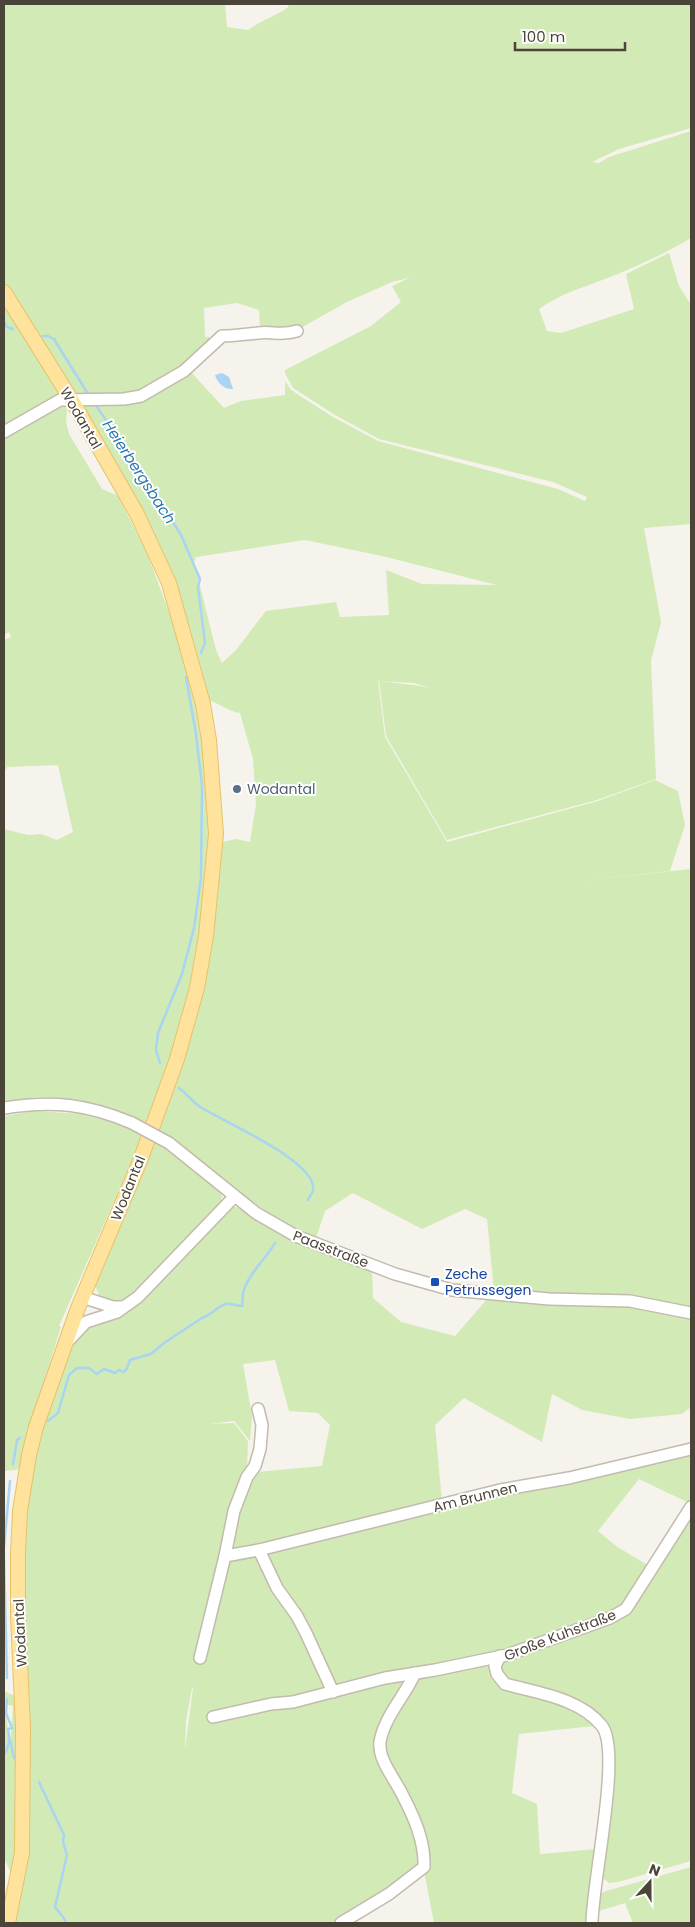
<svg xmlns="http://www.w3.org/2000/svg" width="695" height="1927" font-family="Poppins,sans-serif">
<rect width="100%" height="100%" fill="#f6f3ec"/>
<g fill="#d2eab5" fill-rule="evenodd">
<path d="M4 4H225L227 27 248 30C261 20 275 17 288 7L289 4H691V128L619 149 592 162 599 163 609 157 691 131V238C666 253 638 266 610 277 586 287 560 293 539 309L547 331 561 333 634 309 626 274 669 253 679 286 691 305V524L644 528 661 622 651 661 656 779 597 800 447 840 386 736 379 681 414 685 430 688 414 683 378 681 385 737 447 842 598 801 655 780 678 791 685 825 670 871 573 882 691 869 690 1013H691V1309L628 1298 494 1292 487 1219 465 1209 422 1229 353 1193 325 1211 316 1238 291 1228 236 1191 175 1140 154 1128 184 1052 209 935 218 843 236 839 250 842 256 804 253 759 240 713C228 711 220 704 209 700 198 655 186 609 168 566 144 510 111 457 81 405 101 401 123 404 142 397 159 391 175 380 189 370L224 408 241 401 285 395V370L371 326 401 302 392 286 409 278 392 282 347 302 297 330 285 333 260 330 259 310 237 303 204 308 205 337H209L211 341 178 374 139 394 125 398 76 399 34 326 22 330 64 398 4 429ZM285 373 293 388 335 415 379 439 553 482 587 497 585 501 558 489 378 441 333 417 291 390 285 381ZM305 540 382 556 497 585 422 584 386 570 389 615 340 617 336 602 266 611 236 650 222 663 216 650 194 562 196 557Z"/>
<path d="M59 403 66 405 67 411 66 422 69 434 102 489 118 496 147 553 182 647 201 725 211 834 208 908 191 999 149 1126C116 1110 76 1096 38 1097 27 1098 15 1101 4 1103V829L28 835 41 834 57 840 73 832 58 765 7 767 4 773V640L11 637 9 632 4 635V433Z"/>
<polygon points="34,1111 85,1114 126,1127 143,1136 59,1326 61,1327 30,1426 21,1467 16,1470 4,1471 4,1116"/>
<path d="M154 1140C168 1150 215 1180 221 1193 223 1197 221 1200 220 1204L174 1253 135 1292 124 1300 116 1302 109 1301 100 1297 95 1286Z"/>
<path d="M234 1207 242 1208 372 1268 373 1298 401 1322 455 1336 488 1298 632 1304 691 1317V1407L682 1414 630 1419 582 1410 552 1394 542 1442 464 1398 435 1425 442 1502 691 1451V1499L689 1503 639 1479 598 1531 616 1546 649 1566 621 1609 500 1653 488 1667C489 1670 490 1676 491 1678 504 1697 558 1700 579 1712 585 1715 589 1721 594 1726L519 1734 512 1793 537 1804 540 1854 597 1849 589 1923H434L423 1866 338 1923H15L20 1904 26 1850 30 1707 23 1586 26 1515 31 1472 55 1382 74 1342 90 1324 113 1319 126 1313 137 1305 180 1262 229 1209ZM275 1360 289 1411 318 1413 330 1425 322 1466 247 1473 248 1441 234 1423 209 1424 234 1421 250 1441 252 1416 243 1364ZM192 1688H193L185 1750 186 1721Z"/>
<polygon points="691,1511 691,1861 618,1882 609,1883 603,1878 601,1871 610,1735 603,1718 584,1705 512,1684 501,1674 501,1666 507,1660 616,1620"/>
<path d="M4 1691 17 1697V1830L11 1873 4 1858ZM5 1704 13 1706 10 1747Z"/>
<polygon points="691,1867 691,1923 633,1923 625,1903 596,1912 598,1895 606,1891"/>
</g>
<path fill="#a9d4f2" d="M222 373 229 377 233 389C225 390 217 383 215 375Z"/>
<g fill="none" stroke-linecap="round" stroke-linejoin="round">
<g stroke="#a9d4f2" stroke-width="2.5">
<polyline points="4,321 7,327 13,329"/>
<polyline points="43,336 48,336 54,339 88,394"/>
<polyline points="97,407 143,474 181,535 200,579 198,587 205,643 201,653"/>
<polyline points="160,1063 156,1050 158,1033 182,974 194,928 201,877 202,786 196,734 186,677"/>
<path d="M179 1088C186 1093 192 1101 199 1106 219 1120 318 1161 313 1190 313 1193 309 1197 308 1200"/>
<path d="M48 1421 58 1413 69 1375 77 1368H89L97 1374 104 1369 115 1373 119 1370 123 1372 126 1370 130 1360 151 1354 164 1343 202 1318C212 1315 217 1306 226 1304 230 1303 238 1306 242 1306 243 1301 242 1295 244 1290 249 1273 266 1259 275 1243"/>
<polyline points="13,1464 17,1440 20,1438"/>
<polyline points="4,1547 10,1481"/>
<polyline points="4,1559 7,1678"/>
<polyline points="10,1740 14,1758"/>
<path d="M4 1754C10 1747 10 1738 8 1729L12 1728 6 1713 7 1699"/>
<polyline points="39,1782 64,1835 63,1842 67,1855 55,1907 63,1917 66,1923"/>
</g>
<defs>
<g id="minor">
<path d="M4 432 60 400 124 399 141 396 184 371 222 336C234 336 245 334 258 333 273 331 281 336 297 331"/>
<path d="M4 1108C52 1100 87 1104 132 1123"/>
<polyline points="169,1143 256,1213 296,1236 395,1274 452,1290 549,1299 630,1301 691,1313"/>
<polyline points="82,1297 113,1307 122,1307"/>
<polyline points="69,1340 86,1322 117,1312 138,1297 234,1197"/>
<polyline points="259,1550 277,1588 297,1616 306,1633 333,1692"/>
<polyline points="225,1556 259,1550 500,1490 569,1478 691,1449"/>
<path d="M500 1656 495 1666 497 1674 505 1684C537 1693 580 1698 602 1726 622 1752 592 1884 592 1923"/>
<polyline points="200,1658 225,1556 234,1511 247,1477 255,1466 260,1449 262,1425 258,1409"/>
<polyline points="213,1717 271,1704 293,1702 385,1678 435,1670 507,1655 610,1618 626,1609 691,1507"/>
<path d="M341 1923 389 1894 424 1867C425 1841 414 1817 402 1794 395 1779 378 1760 380 1742 384 1717 405 1696 415 1673"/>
</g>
<polyline id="major" points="4,292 74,404 137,514 169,583 203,704 209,740 216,834 206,936 197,988 177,1059 140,1161 78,1308 36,1427 29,1455 20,1511 18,1554 18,1616 23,1727 22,1853 8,1923"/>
</defs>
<use href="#minor" stroke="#c2bbae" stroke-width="14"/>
<use href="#major" stroke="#e6c16a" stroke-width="16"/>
<use href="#minor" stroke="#fff" stroke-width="11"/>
<use href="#major" stroke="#ffe39c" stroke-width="14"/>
<defs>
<polyline id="minor-bridge" points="132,1123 169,1143"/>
</defs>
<use href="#minor-bridge" stroke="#c2bbae" stroke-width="14" stroke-linecap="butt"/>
<use href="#minor-bridge" stroke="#fff" stroke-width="11"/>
</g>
<circle fill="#5c6f8a" stroke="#fff" stroke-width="2" cx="237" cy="789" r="5"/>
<rect fill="#1a4fb4" stroke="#fff" stroke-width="2" x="430" y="1277" width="10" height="10" rx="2.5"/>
<g text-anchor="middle" stroke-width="4" stroke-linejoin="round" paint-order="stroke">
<g font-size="14" fill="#4b4439" stroke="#fff">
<text transform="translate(81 418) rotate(60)" y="5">Wodantal</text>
<text transform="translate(128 1188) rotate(-68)" y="5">Wodantal</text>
<text transform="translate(331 1249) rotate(21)" y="5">Paasstraße</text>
<text transform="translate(475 1497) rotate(-14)" y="5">Am Brunnen</text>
<text transform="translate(20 1633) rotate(-93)" y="5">Wodantal</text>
<text transform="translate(560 1635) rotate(-21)" y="5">Große Kuhstraße</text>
</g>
<g font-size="14" fill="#4e5e75" stroke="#fff" text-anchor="start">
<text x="247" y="794">Wodantal</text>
</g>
<g font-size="14" fill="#164399" stroke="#fff" text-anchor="start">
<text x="445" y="1279">Zeche<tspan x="445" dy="16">Petrussegen</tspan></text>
</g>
<g font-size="15" font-style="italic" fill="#2e7ab2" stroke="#fff">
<text transform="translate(139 472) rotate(57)" y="5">Heierbergsbach</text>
</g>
</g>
<rect width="695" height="1927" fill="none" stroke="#4b4439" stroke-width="10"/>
<g transform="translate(650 1882) rotate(21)" stroke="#ffffff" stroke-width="4" paint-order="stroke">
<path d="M0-4L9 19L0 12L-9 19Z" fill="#4b4439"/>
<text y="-8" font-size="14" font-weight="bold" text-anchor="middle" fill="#4b4439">N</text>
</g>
<path d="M515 42v8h110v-8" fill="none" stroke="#4b4439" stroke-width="2.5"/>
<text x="522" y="42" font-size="15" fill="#4b4439" stroke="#ffffff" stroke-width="4" paint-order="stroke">100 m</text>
</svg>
